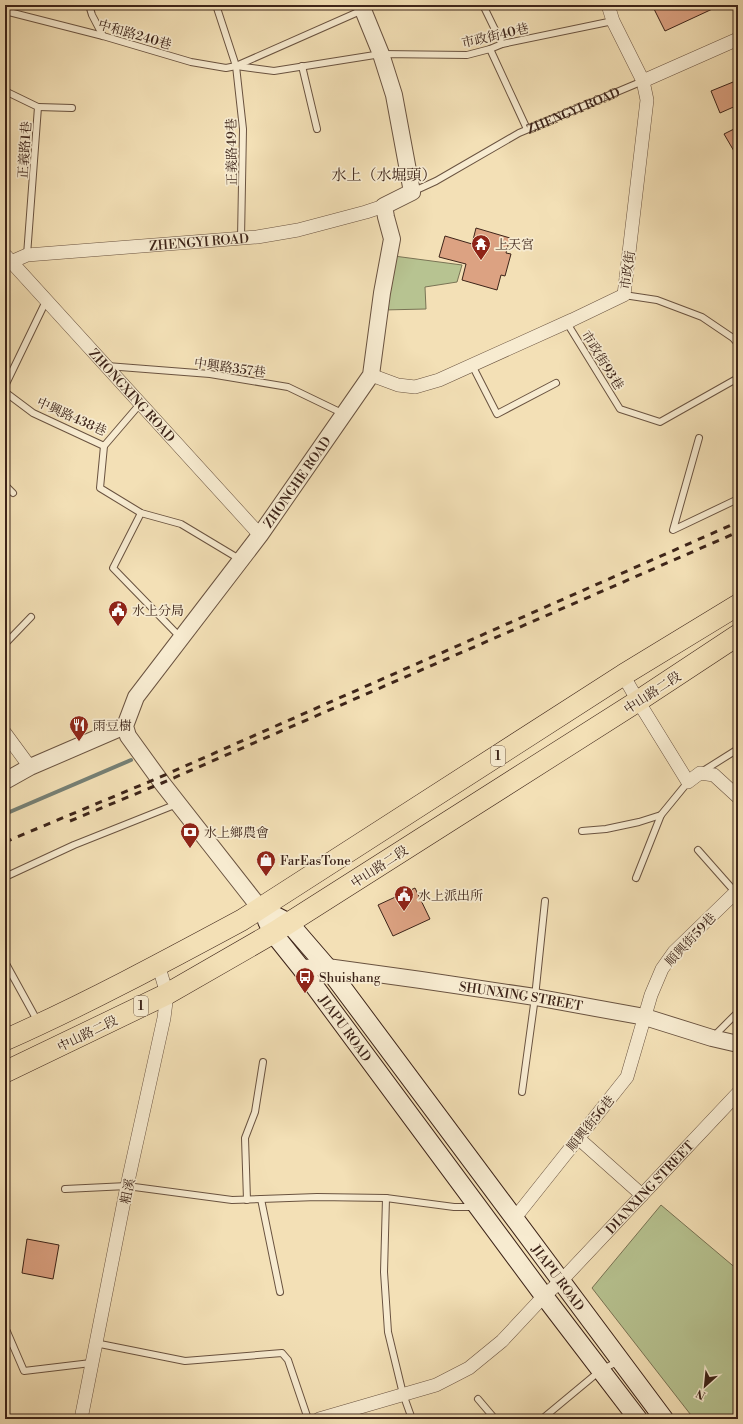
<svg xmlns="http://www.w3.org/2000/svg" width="743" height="1424" font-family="'Libre Bodoni','Noto Serif TC',serif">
<rect width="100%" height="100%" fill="#f3e0b6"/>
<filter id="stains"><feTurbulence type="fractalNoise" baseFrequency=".005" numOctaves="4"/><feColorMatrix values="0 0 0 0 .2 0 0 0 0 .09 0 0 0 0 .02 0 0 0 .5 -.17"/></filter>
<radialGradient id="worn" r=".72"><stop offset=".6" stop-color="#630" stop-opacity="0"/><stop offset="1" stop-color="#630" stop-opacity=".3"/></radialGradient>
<g fill="#b7c391" stroke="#7a7455">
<polygon points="394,256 462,265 457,282 425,287 426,309 383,310"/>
<polygon points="661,1205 738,1270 738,1419 694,1419 592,1288"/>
</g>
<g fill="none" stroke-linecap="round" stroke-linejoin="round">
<polyline stroke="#768075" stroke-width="4" points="5,814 131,760"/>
</g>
<g fill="#dca282" stroke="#3d2419">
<polygon points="652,5 721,5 665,31"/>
<polygon points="738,80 738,105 720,113 711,91"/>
<polygon points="738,127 738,158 724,134"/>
<polygon points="476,228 510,238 506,253 511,254 505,276 501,275 497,290 462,280 466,264 439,257 445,236 472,244"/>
<polygon points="415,888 430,919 393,936 378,905"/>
<polygon points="27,1239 59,1245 53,1279 22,1273"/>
</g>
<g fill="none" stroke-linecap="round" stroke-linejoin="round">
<defs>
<g id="service">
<polyline points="89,5 92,15 103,36"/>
<polyline points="216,5 236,66 243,129 241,238"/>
<polyline points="483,5 502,44"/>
<polyline points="5,11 103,36 191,62 226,68 236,66 374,5"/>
<polyline points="490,49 527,129"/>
<polyline points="236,66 274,71 381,54 467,55 490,49 502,44 613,21"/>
<polyline points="302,66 317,129"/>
<polyline points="5,91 38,107 27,255"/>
<polyline points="38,107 72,108"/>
<path id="s1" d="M412 192 436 181 519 133 643 81"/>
<polyline points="624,295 657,300 702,317 733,338 738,344"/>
<polyline points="567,323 620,409 660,422 738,378"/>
<polyline points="472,365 497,414 556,383"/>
<polyline points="107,366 210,374 288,387 344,414"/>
<polyline points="5,386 46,301"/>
<polyline points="5,392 33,413 104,446 140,404"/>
<polyline points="699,438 673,530 738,499"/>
<polyline points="104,446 100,488 141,513 181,524 241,560"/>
<polyline points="5,485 13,493"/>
<polyline points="141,513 113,568 181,638"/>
<polyline points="5,644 31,617"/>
<polyline points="703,771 738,749"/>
<polyline points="582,831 606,829 639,822 661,815 688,782"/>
<polyline points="698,850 736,893"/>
<polyline points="5,877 74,845 177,804"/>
<polyline points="636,878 661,815"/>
<polyline points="5,962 38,1022"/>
<polyline points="714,1036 738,1012"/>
<polyline points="522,1092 535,997 545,901"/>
<polyline points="65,1189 127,1186 232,1200 317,1197 386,1198 454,1207 475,1207"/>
<polyline points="386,1198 384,1272 388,1332 403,1394 412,1419"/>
<polyline points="261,1199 280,1292"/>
<polyline points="247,1200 245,1138 255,1112 263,1062"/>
<polyline points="5,1327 24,1371 91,1363"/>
<polyline points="95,1343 185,1361 282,1353 288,1360 308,1419"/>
<polyline points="478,1399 495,1419"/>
<polyline points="542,1419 601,1370 619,1361"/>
</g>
<g id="minor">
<polyline points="643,81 738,39"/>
<path id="s2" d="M6 256 260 535"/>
<path id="s3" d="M11 262 27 255 257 237 298 230 366 212 384 206"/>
<polyline points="371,375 398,385 415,387 439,380 572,320 624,295 647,100 643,81 613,21 608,5"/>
<polyline points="623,675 638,701 688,782 700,773 714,775 738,797"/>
<polyline points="5,733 30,767"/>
<polyline points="578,1138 642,1195"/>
<polyline points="514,1219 627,1077 651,995 662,969 674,952 738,890"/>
<polyline points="81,1419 127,1186 164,1018 167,994 158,964"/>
<path id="s4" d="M319 1419 436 1385 469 1368 502 1341 544 1296 561 1281 738 1093"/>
</g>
<g id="tertiary">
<polyline points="5,781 30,767 125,726"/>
<path id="s5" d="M260 908 162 783 128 736 125 726 136 697 260 535 371 375 382 293 392 239 386 217 384 206 412 192 394 95 381 54 361 5"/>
<path id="s6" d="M301 968 327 967 421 980 535 997 645 1017 712 1038 738 1044"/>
</g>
<g id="secondary">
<path id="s7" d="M260 908 289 923 327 967 664 1419"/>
<path id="s8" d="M267 921 273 933 301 968 544 1296 638 1419"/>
</g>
<g id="primary">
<path d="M5 1040C86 1004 164 962 242 920L623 675 738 605"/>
<polyline points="5,1072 167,994 273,933 638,701 738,635"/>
</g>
</defs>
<use href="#service" stroke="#6a5340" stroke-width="8"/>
<use href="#minor" stroke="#6a5340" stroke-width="14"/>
<use href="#tertiary" stroke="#6a5340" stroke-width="18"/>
<use href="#secondary" stroke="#3d2419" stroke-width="20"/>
<use href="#primary" stroke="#3d2419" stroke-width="22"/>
<use href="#service" stroke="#f7ebd0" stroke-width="6"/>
<use href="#minor" stroke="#f7ebd0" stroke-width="13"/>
<use href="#tertiary" stroke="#f7ebd0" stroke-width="16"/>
<use href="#secondary" stroke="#f7ebd0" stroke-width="18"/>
<use href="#primary" stroke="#f3e0b6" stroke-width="21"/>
<g stroke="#3d2419" stroke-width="3" stroke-dasharray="7 7" stroke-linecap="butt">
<polyline points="70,821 162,783 738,532"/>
<polyline points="5,842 158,778 738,522"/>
</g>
</g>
<defs>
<symbol id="temple-pin" viewBox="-11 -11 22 30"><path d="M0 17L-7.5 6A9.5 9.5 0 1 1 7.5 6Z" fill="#8f2418" stroke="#f7ebd0"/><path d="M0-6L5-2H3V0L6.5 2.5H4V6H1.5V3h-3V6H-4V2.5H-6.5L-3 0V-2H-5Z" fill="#fff"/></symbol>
<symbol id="civic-pin" viewBox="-11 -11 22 30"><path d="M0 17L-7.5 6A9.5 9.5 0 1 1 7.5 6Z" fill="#8f2418" stroke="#f7ebd0"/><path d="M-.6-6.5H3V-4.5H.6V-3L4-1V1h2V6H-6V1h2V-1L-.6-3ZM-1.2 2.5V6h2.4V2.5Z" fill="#fff"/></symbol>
<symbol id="restaurant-pin" viewBox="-11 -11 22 30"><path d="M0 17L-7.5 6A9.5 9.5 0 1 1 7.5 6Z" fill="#8f2418" stroke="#f7ebd0"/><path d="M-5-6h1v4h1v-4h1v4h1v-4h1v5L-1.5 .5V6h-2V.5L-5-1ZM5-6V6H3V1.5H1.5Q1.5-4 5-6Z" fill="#fff"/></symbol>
<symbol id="bank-pin" viewBox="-11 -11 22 30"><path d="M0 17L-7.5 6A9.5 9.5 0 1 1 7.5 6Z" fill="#8f2418" stroke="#f7ebd0"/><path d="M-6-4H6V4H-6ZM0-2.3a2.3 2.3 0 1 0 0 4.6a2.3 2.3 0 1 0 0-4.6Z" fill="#fff"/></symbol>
<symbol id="shop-pin" viewBox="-11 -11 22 30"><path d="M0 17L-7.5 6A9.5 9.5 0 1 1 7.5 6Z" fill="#8f2418" stroke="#f7ebd0"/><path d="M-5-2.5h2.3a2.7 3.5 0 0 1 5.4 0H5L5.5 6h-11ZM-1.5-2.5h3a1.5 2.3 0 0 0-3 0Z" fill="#fff"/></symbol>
<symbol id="bus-pin" viewBox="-11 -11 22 30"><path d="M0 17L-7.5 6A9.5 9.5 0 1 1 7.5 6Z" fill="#8f2418" stroke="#f7ebd0"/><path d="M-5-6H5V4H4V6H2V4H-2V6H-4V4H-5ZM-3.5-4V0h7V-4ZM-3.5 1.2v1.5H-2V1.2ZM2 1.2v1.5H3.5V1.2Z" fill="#fff"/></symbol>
</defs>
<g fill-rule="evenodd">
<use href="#temple-pin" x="470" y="233" width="22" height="30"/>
<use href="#civic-pin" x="107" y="599" width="22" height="30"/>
<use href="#restaurant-pin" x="68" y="714" width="22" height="30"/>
<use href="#bank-pin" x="179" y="821" width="22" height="30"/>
<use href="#shop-pin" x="255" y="849" width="22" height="30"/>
<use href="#civic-pin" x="393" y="884" width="22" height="30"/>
<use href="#bus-pin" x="294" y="966" width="22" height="30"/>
</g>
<g text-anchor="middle" stroke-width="3.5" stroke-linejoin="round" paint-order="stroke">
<g fill="#f7ebd0" stroke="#756050" stroke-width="1">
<rect x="491" y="746" width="14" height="20" rx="3"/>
<rect x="134" y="996" width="14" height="20" rx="3"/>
</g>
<g font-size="12" font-weight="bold" fill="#3d2419">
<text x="498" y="760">1</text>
<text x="141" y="1010">1</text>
</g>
<g font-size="13" fill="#3d2419" stroke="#f7ebd0">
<text transform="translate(135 34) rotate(16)" y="5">中和路240巷</text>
<text transform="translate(495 35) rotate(-13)" y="5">市政街40巷</text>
<text dy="5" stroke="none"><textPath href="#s1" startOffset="181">ZHENGYI ROAD</textPath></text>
<text transform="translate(24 150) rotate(-86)" y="5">正義路1巷</text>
<text transform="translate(231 152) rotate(-91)" y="5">正義路49巷</text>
<text dy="5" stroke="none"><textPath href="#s3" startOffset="190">ZHENGYI ROAD</textPath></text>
<text transform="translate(627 270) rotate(-82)" y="5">市政街</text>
<text transform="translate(603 360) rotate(58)" y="5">市政街93巷</text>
<text transform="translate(230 367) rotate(8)" y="5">中興路357巷</text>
<text dy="5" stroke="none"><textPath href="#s2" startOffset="188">ZHONGXING ROAD</textPath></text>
<text transform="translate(72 416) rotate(24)" y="5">中興路438巷</text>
<text dy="5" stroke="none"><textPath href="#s5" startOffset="527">ZHONGHE ROAD</textPath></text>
<text transform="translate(652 692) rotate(-33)" y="5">中山路二段</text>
<text transform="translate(379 866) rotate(-33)" y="5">中山路二段</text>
<text transform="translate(690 939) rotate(-47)" y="5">順興街59巷</text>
<text dy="5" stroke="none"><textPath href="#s6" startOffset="222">SHUNXING STREET</textPath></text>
<text dy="5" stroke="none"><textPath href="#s8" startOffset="133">JIAPU ROAD</textPath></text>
<text transform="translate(87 1033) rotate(-26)" y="5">中山路二段</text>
<text transform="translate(590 1123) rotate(-51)" y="5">順興街56巷</text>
<text dy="5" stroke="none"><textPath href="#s4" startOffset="415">DIANXING STREET</textPath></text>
<text transform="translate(127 1191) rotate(-78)" y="5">粗溪</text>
<text dy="5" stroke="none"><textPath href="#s7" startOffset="478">JIAPU ROAD</textPath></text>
</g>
<g font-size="13" fill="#3d2419" stroke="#f7ebd0" text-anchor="start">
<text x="495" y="249">上天宮</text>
<text x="132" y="615">水上分局</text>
<text x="93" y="730">雨豆樹</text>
<text x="204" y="837">水上鄉農會</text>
<text x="280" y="865">FarEasTone</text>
<text x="418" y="900">水上派出所</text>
<text x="319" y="982">Shuishang</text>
</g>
<g font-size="15" fill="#3d2419" stroke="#f7ebd0">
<text x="384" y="180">水上（水堀頭）</text>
</g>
</g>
<rect width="743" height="1424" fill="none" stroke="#f3e0b6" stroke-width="20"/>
<rect x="6" y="6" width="731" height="1412" fill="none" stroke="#3d2419" stroke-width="2"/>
<rect x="10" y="10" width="723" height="1404" fill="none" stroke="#3d2419"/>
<g transform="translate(705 1386) rotate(207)" stroke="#f7ebd0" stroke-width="3" paint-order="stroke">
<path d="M0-3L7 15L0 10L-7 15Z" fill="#3d2419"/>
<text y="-6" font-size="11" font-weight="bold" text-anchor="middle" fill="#3d2419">N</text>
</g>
<rect width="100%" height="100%" filter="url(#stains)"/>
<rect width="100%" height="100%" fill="url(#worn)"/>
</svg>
